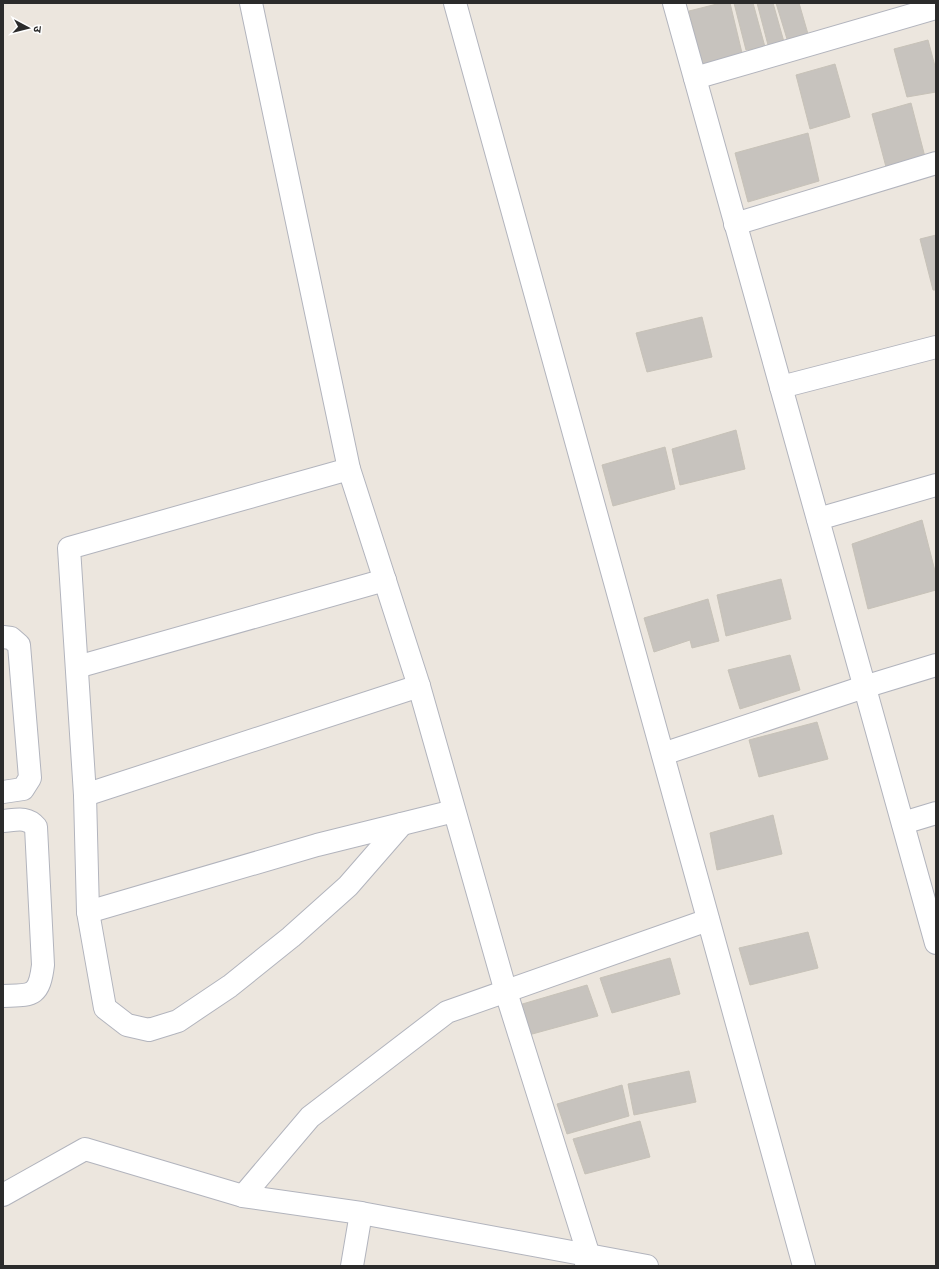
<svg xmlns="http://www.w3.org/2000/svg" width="939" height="1269" font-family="'Work Sans','Noto Sans Devanagari',sans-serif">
<rect width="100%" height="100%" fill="#ece6de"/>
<g fill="#c7c3be" stroke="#c7c2b8">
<polygon points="721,3 730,3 742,53 702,65 689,11"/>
<polygon points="734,3 753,3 765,47 746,50"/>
<polygon points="757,3 773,3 784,42 768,45"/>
<polygon points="776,3 799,3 808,34 787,39"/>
<polygon points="928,40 936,70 936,92 907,97 894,49"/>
<polygon points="835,64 850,117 810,129 796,75"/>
<polygon points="911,103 925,157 886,167 872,114"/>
<polygon points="808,133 819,181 748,202 735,153"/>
<polygon points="936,235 936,290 933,290 920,239"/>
<polygon points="702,317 712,357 647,372 636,333"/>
<polygon points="736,430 745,469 680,485 672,449"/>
<polygon points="665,447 675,489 613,506 602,465"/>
<polygon points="922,520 936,575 936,590 868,609 852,544"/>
<polygon points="781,579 791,619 726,636 717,595"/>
<polygon points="708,599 719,641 692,648 690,640 654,652 644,618"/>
<polygon points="790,655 800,690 740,709 728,670"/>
<polygon points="817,722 828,759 759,777 749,740"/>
<polygon points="773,815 782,854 717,870 710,833"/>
<polygon points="808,932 818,968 750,985 739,948"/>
<polygon points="670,958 680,994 612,1013 600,978"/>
<polygon points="587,985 598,1016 525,1036 519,1005"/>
<polygon points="689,1071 696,1102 634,1115 628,1084"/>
<polygon points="622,1085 629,1116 567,1134 557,1104"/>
<polygon points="640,1121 650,1157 585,1174 573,1139"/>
</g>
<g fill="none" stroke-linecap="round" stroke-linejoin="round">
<defs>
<g id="minor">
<polyline points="251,3 349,469 419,686 506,992 589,1256 586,1266"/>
<polyline points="455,3 804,1266"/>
<polyline points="674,3 936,943"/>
<polyline points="695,78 936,8"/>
<polyline points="735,224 936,163"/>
<polyline points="781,387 936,347"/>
<polyline points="349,469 69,548 85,795 88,912 105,1008 127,1025 149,1030 178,1021 230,986 291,937 348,886 402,824"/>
<polyline points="818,519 936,485"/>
<polyline points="3,637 11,638 19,645 30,778 23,789 3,792"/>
<polyline points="77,667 385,580"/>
<polyline points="663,754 864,687 936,665"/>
<polyline points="85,795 419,686"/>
<path d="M3 821C16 820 27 816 36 827L43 965C39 998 31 995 3 996"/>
<polyline points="903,823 936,813"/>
<polyline points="88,912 317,845 454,811"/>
<polyline points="3,1195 85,1149 243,1196 361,1213 647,1266"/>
<polyline points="243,1196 310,1117 447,1012 708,920"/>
<polyline points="352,1266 361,1213"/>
</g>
</defs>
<use href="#minor" stroke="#b2b4bd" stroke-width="24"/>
<use href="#minor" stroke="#fff" stroke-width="22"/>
</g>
<rect width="939" height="1269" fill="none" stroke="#2b2b2b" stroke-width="8"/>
<g transform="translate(28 28) rotate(97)" stroke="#ffffff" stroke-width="3" paint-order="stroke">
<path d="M0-3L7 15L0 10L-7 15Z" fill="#2b2b2b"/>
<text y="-6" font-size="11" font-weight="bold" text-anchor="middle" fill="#2b2b2b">उ</text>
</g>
</svg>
